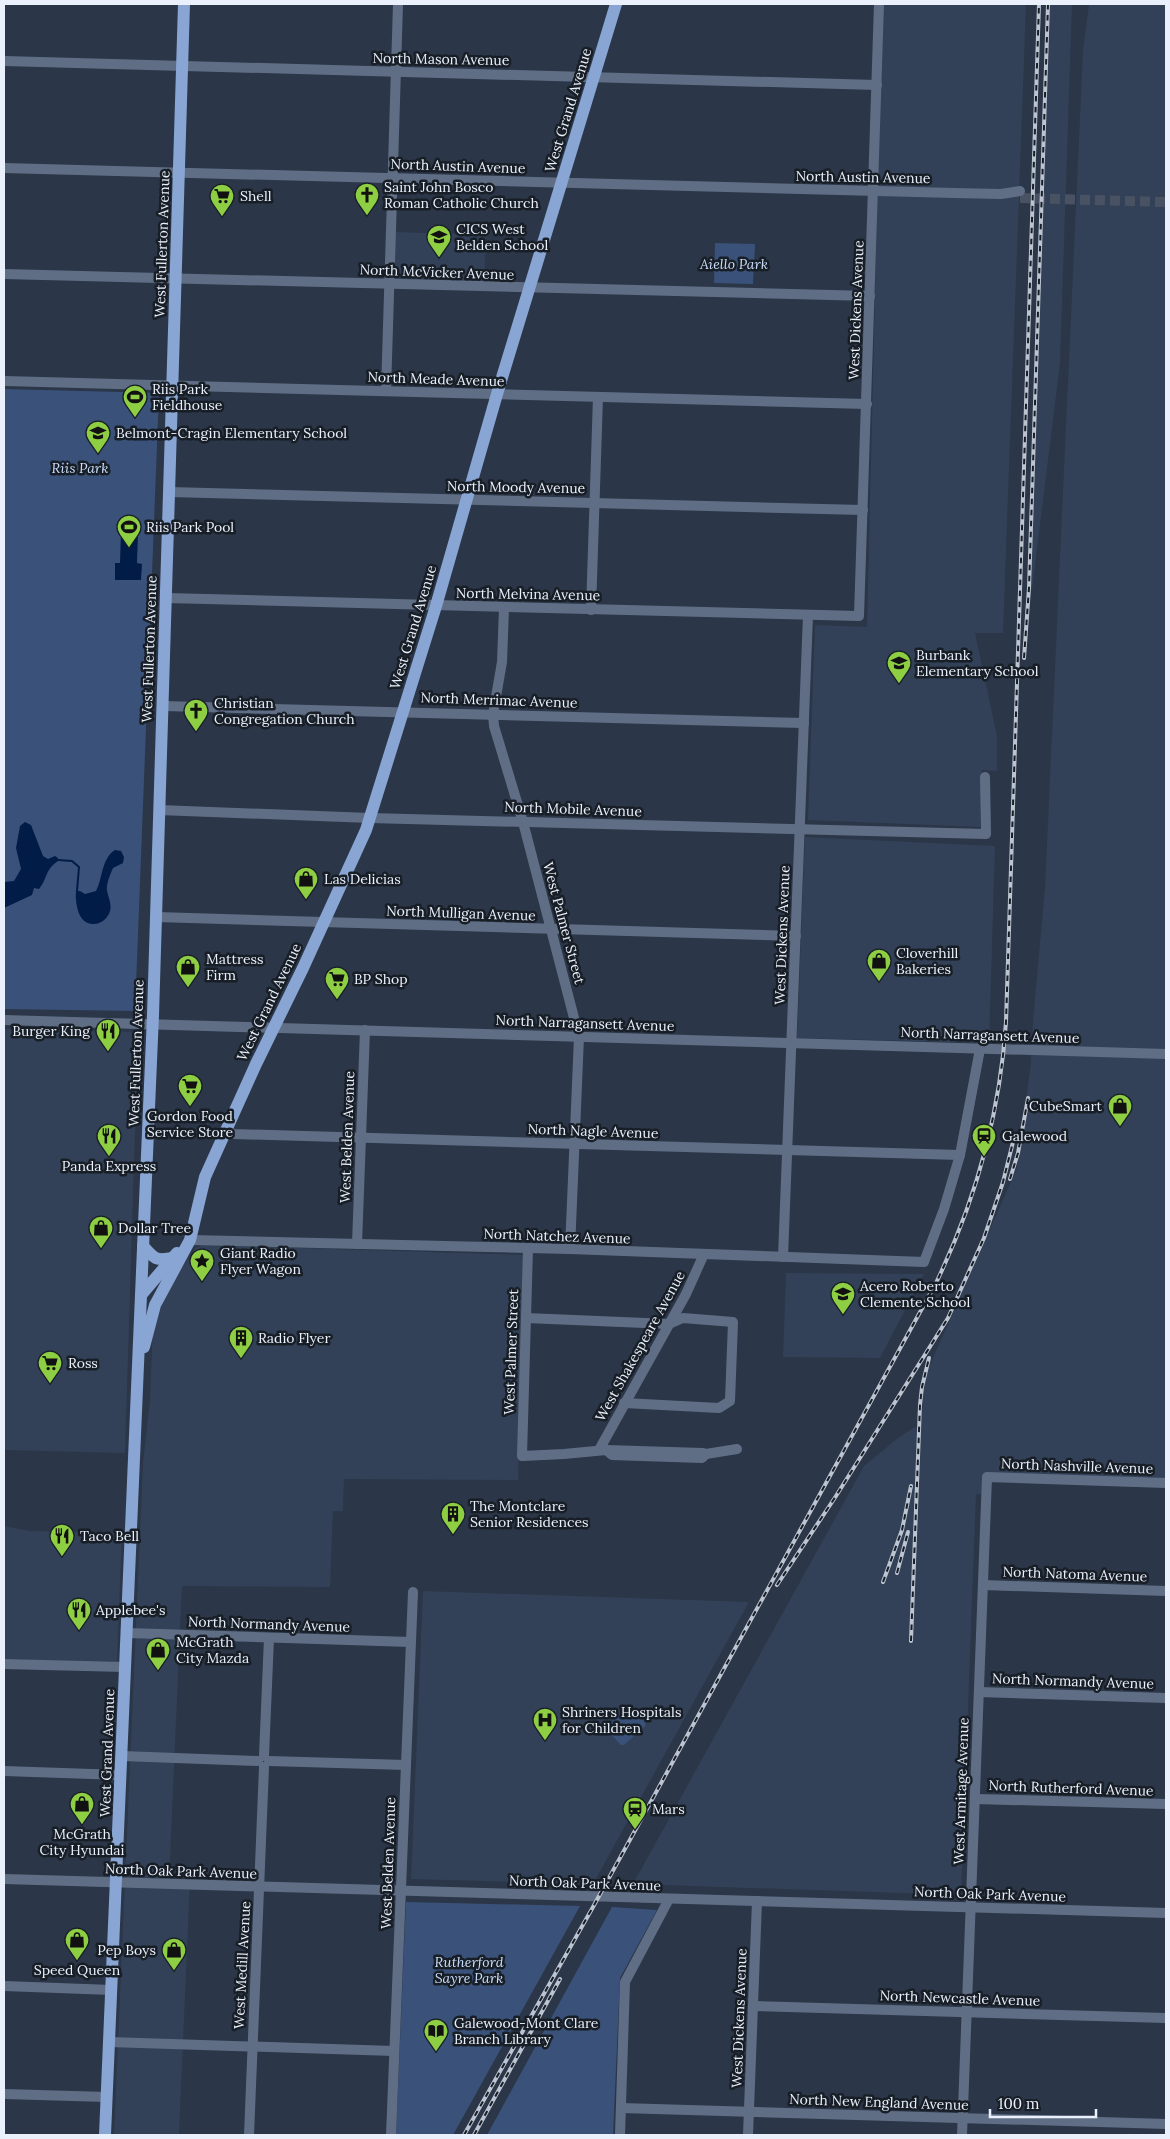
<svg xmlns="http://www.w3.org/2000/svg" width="1170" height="2139" font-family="Lora,serif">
<rect width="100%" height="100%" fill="#2b3648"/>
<g fill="#324157">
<polygon points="882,4 1026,4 1003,633 975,633 997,736 997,771 982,770 980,827 808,820 815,625 867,627"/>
<polygon points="1046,4 1072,4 1060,363 1032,589 1027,588"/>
<polygon points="1089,4 1166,4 1166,1487 989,1481 988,1494 976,1494 961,1895 633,1884 864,1466 898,1438 913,1428 921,1426 925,1376 1017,1168 1031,1063 1033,1021 1045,888 1083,51"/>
<polygon points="394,232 486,235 484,284 392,281"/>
<polygon points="805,837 995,846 989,1043 797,1038"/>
<polygon points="4,1029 138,1032 125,1453 4,1450"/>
<polygon points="203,1245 523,1255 518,1480 344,1479 343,1511 333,1511 330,1587 182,1586 169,1880 190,1881 179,2135 114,2135 143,1463 150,1400 153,1324 174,1276 183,1266 195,1248"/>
<polygon points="786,1273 924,1274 880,1358 783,1357"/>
<polygon points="4,1526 29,1531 122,1533 117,1662 4,1659"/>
<polygon points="423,1591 749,1602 593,1884 411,1879"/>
</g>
<g fill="#3a527a">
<polygon points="715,243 755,244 753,284 714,283"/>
<polygon points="4,389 159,393 135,1011 4,1009"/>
<polygon points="628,1707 634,1707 646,1719 645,1726 624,1745 621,1745 605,1728"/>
<polygon points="406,1902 580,1906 453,2135 396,2135"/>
<polygon points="612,1907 657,1910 620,1978 613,2135 487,2135"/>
</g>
<g fill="#021c48">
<polygon points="121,531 138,532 137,563 142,564 141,580 115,580 115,563 120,563"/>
<path d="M25 822 31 825 43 856 48 859 55 856 58 858V861C44 871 48 878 39 889L34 888 32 895 4 908V882L14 881 21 869 16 848 20 826Z"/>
<path d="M115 850 121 851 124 857 123 863 113 868C110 875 106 884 107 891 109 900 114 908 107 917 104 921 99 924 94 924 78 925 75 903 76 891H80L85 894 96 891C103 878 101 859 115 850Z"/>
</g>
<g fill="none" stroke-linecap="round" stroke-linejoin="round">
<polyline stroke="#021c48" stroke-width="2" points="58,860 72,861 79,867 77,891"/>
<polyline stroke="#485263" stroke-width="10" stroke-dasharray="10 5" stroke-linecap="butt" points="1020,198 1166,202"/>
<g stroke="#606e85" stroke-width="10">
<polyline points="4,61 877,85"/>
<polyline points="4,168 954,193 1001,194 1020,191"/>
<polyline points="4,274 870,296"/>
<polyline points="4,381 867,404"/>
<polyline points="386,391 398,4"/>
<polyline points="169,492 863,510"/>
<polyline points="166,598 859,616 879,4"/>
<polyline points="504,608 502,662 493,714 494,726 523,822 579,1037 570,1249"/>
<polyline points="591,610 598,397"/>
<polyline points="163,706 804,723"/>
<polyline points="159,810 370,818 986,834 985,777"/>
<polyline points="156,917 796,936"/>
<polyline points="4,1020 1166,1054"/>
<polyline points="225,1130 234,1134 960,1155"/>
<polyline points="190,1240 570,1249 924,1262 944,1209 960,1155 980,1049"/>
<polyline points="357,1244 365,1030"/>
<polyline points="528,1248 522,1456 564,1454 606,1450"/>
<polyline points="783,1257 808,615"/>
<polyline points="526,1318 669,1324 683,1318 733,1322 730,1401 719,1408 624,1403"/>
<polyline points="599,1450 686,1294 704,1254"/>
<polygon points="606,1450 703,1453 706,1454 702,1458 612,1455"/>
<polyline points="706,1454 737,1449"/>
<polyline points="983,1585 1166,1591"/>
<polyline points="127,1633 411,1642"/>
<polyline points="4,1664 125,1667"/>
<polyline points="979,1692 1166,1698"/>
<polyline points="122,1756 258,1761"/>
<polyline points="264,1756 269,1638"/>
<polyline points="269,1761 406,1765"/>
<polyline points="4,1771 121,1775"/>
<polyline points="975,1799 1166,1804"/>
<polyline points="4,1879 1166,1913"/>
<polyline points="4,1986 112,1990"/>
<polyline points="753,2006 1166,2018"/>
<polyline points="109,2042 394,2051"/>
<polyline points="4,2094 107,2097"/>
<polyline points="621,2108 1166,2124"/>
<polyline points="249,2135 264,1767"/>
<polyline points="391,2135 413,1592"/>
<polyline points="620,2135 625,1982 669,1899"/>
<polyline points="748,2135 757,1901"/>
<polyline points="962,2135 987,1477 1166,1483"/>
</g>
<g stroke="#88a5d3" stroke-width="12">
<path d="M143 1246C155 1259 155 1261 173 1258"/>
<polyline points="141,1295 177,1253"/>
<polyline points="144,1347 155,1305 190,1240 205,1177 256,1064 303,968 366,830 436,606 497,394 616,4"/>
<polyline points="105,2135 153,1015 184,4"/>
</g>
<defs>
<g id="rail">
<polyline points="1024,658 1029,588 1048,4"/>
<polyline points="1010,1179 1018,1153 1028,1098"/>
<polyline points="897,1573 908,1532"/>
<polyline points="883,1582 902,1530 911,1486"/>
<polyline points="777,1585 836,1496 948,1318 984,1238 1003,1182 1014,1138"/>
<polyline points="911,1641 920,1405 922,1387 929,1358"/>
<path d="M464 2135 593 1907 936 1283C976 1200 1000 1114 1006 1022L1039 4"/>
<polyline points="474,2135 560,1979"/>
</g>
</defs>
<use href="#rail" stroke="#bcc4d2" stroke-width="4"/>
<use href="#rail" stroke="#181e26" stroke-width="2" stroke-dasharray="5.5" stroke-linecap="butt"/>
</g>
<defs>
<symbol id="church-pin" viewBox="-11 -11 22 30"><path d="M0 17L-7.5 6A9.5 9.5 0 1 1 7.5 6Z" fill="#8ece43" stroke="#181e26"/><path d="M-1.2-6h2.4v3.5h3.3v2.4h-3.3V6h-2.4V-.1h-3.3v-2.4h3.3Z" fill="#111"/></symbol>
<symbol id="supermarket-pin" viewBox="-11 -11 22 30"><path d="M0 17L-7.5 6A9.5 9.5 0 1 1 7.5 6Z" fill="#8ece43" stroke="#181e26"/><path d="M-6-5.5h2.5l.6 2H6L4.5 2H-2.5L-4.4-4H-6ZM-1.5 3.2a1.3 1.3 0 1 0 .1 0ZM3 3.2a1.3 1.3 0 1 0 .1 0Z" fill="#111"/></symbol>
<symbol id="school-pin" viewBox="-11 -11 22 30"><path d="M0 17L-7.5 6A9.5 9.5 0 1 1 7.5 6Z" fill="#8ece43" stroke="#181e26"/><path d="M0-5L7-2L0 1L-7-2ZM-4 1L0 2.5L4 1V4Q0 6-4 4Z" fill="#111"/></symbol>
<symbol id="stadium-pin" viewBox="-11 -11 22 30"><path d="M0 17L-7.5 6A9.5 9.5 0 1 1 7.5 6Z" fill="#8ece43" stroke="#181e26"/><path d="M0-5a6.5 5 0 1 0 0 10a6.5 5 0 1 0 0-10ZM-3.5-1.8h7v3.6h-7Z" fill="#111"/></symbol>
<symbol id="shop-pin" viewBox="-11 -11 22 30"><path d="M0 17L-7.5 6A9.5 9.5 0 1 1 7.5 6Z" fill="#8ece43" stroke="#181e26"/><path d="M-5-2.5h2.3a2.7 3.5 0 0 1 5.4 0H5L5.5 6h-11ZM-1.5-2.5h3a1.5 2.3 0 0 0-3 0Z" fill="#111"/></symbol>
<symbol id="restaurant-pin" viewBox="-11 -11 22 30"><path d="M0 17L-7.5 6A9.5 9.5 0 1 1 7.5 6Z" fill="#8ece43" stroke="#181e26"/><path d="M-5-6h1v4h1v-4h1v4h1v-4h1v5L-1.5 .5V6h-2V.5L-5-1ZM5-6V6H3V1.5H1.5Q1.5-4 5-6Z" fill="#111"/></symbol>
<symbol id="station-pin" viewBox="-11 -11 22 30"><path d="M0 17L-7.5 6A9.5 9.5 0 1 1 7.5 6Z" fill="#8ece43" stroke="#181e26"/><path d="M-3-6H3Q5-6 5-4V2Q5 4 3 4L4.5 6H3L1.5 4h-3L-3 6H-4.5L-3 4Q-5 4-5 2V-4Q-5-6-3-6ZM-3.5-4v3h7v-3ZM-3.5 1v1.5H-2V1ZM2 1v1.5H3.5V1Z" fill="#111"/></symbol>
<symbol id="sight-pin" viewBox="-11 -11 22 30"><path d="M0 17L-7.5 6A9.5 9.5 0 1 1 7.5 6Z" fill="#8ece43" stroke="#181e26"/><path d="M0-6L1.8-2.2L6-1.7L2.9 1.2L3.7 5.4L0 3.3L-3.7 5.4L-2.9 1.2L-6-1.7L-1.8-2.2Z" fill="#111"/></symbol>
<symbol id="building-pin" viewBox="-11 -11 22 30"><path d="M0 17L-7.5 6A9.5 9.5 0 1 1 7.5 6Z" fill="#8ece43" stroke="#181e26"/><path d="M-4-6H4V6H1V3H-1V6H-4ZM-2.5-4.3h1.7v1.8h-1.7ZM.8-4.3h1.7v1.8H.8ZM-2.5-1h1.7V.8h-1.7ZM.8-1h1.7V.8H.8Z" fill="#111"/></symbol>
<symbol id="hospital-pin" viewBox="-11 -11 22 30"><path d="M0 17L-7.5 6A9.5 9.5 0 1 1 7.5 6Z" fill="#8ece43" stroke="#181e26"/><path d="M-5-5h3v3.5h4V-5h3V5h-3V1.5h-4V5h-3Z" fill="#111"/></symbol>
<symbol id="library-pin" viewBox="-11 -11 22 30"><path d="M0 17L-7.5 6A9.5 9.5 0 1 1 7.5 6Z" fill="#8ece43" stroke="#181e26"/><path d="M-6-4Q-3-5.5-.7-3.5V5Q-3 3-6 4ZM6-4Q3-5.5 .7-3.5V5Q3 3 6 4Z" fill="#111"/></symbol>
</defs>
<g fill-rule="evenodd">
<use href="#church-pin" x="353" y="181" width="28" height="38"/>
<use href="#supermarket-pin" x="208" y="182" width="28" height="38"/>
<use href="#school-pin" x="425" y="223" width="28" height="38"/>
<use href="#stadium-pin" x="121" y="383" width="28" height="38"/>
<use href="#school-pin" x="84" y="419" width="28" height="38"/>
<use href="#stadium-pin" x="115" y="513" width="28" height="38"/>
<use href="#school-pin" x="885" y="649" width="28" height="38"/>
<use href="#church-pin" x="182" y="697" width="28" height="38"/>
<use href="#shop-pin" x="292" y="865" width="28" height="38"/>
<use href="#shop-pin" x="865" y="947" width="28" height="38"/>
<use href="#shop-pin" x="174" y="953" width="28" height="38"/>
<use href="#supermarket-pin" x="323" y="965" width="28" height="38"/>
<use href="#restaurant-pin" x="94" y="1017" width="28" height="38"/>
<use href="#supermarket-pin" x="176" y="1072" width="28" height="38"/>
<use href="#shop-pin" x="1106" y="1092" width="28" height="38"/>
<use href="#restaurant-pin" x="95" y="1122" width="28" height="38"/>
<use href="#station-pin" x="970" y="1122" width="28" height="38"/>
<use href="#shop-pin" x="87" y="1214" width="28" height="38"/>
<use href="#sight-pin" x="188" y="1247" width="28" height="38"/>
<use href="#school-pin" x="829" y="1280" width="28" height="38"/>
<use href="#building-pin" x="227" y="1324" width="28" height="38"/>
<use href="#supermarket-pin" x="36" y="1349" width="28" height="38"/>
<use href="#building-pin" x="439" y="1500" width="28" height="38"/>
<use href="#restaurant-pin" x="48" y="1522" width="28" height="38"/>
<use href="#restaurant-pin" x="65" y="1596" width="28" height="38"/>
<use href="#shop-pin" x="144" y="1636" width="28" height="38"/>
<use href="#hospital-pin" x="531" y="1706" width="28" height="38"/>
<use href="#shop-pin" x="68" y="1790" width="28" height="38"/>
<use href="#station-pin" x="621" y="1795" width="28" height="38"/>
<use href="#shop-pin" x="63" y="1926" width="28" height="38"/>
<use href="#shop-pin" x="160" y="1936" width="28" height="38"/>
<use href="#library-pin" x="422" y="2017" width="28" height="38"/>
</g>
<g text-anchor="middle" stroke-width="5" stroke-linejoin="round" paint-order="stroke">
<g font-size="14" fill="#eaf1fd" stroke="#181e26">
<text transform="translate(441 59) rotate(1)" y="5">North Mason Avenue</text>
<text transform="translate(568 110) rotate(-73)" y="5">West Grand Avenue</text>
<text transform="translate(458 166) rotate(2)" y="5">North Austin Avenue</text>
<text transform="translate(863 177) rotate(1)" y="5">North Austin Avenue</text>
<text transform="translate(162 244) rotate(-88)" y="5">West Fullerton Avenue</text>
<text transform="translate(437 272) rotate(2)" y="5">North McVicker Avenue</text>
<text transform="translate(856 310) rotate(-88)" y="5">West Dickens Avenue</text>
<text transform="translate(436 379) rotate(2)" y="5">North Meade Avenue</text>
<text transform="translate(516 487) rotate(1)" y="5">North Moody Avenue</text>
<text transform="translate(528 594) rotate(1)" y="5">North Melvina Avenue</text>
<text transform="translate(413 627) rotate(-73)" y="5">West Grand Avenue</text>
<text transform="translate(149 649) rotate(-88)" y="5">West Fullerton Avenue</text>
<text transform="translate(499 700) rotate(2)" y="5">North Merrimac Avenue</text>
<text transform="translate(573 809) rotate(2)" y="5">North Mobile Avenue</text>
<text transform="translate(461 913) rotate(2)" y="5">North Mulligan Avenue</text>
<text transform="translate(564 923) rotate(75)" y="5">West Palmer Street</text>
<text transform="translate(782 935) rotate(-88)" y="5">West Dickens Avenue</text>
<text transform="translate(269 1002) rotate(-64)" y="5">West Grand Avenue</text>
<text transform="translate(585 1023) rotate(2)" y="5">North Narragansett Avenue</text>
<text transform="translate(990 1035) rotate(2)" y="5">North Narragansett Avenue</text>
<text transform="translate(136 1053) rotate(-88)" y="5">West Fullerton Avenue</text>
<text transform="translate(593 1131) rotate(2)" y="5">North Nagle Avenue</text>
<text transform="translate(347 1137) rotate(-88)" y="5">West Belden Avenue</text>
<text transform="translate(557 1236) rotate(2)" y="5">North Natchez Avenue</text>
<text transform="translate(640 1346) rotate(-61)" y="5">West Shakespeare Avenue</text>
<text transform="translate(511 1352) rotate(-88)" y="5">West Palmer Street</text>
<text transform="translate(1077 1466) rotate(2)" y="5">North Nashville Avenue</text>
<text transform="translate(1075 1574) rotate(2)" y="5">North Natoma Avenue</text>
<text transform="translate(269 1624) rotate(2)" y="5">North Normandy Avenue</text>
<text transform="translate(1073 1681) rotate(2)" y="5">North Normandy Avenue</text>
<text transform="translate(107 1753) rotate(-88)" y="5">West Grand Avenue</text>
<text transform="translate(1071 1788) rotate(2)" y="5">North Rutherford Avenue</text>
<text transform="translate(961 1791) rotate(-88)" y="5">West Armitage Avenue</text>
<text transform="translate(388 1863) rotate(-88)" y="5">West Belden Avenue</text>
<text transform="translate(181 1871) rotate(2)" y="5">North Oak Park Avenue</text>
<text transform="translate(585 1883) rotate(2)" y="5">North Oak Park Avenue</text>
<text transform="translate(990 1894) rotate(2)" y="5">North Oak Park Avenue</text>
<text transform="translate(242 1965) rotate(-87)" y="5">West Medill Avenue</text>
<text transform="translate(960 1998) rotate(2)" y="5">North Newcastle Avenue</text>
<text transform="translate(739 2018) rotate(-88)" y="5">West Dickens Avenue</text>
<text transform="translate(879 2102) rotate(2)" y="5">North New England Avenue</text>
</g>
<g font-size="14" fill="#eaf1fd" stroke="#181e26" text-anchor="start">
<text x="384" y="192">Saint John Bosco<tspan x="384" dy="16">Roman Catholic Church</tspan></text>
<text x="240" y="201">Shell</text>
<text x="456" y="234">CICS West<tspan x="456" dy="16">Belden School</tspan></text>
<text x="152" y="394">Riis Park<tspan x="152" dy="16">Fieldhouse</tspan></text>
<text x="116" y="438">Belmont-Cragin Elementary School</text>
<text x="146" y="532">Riis Park Pool</text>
<text x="916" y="660">Burbank<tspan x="916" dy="16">Elementary School</tspan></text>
<text x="214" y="708">Christian<tspan x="214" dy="16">Congregation Church</tspan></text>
<text x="324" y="884">Las Delicias</text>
<text x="896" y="958">Cloverhill<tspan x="896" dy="16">Bakeries</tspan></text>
<text x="206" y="964">Mattress<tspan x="206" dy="16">Firm</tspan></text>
<text x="354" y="984">BP Shop</text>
<text x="90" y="1036" text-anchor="end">Burger King</text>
<text x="1102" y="1111" text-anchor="end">CubeSmart</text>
<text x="190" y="1121" text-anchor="middle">Gordon Food<tspan x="190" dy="16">Service Store</tspan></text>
<text x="1002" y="1141">Galewood</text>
<text x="109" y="1171" text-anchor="middle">Panda Express</text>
<text x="118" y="1233">Dollar Tree</text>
<text x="220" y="1258">Giant Radio<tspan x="220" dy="16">Flyer Wagon</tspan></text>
<text x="860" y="1291">Acero Roberto<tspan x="860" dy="16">Clemente School</tspan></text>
<text x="258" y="1343">Radio Flyer</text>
<text x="68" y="1368">Ross</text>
<text x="470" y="1511">The Montclare<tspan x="470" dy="16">Senior Residences</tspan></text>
<text x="80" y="1541">Taco Bell</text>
<text x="96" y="1615">Applebee's</text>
<text x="176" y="1647">McGrath<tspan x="176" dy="16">City Mazda</tspan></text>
<text x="562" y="1717">Shriners Hospitals<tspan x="562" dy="16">for Children</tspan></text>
<text x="652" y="1814">Mars</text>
<text x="82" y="1839" text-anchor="middle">McGrath<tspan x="82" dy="16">City Hyundai</tspan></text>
<text x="156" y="1955" text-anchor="end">Pep Boys</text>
<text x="77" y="1975" text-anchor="middle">Speed Queen</text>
<text x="454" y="2028">Galewood-Mont Clare<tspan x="454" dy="16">Branch Library</tspan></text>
</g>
<g font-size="14" font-style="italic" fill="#cadefc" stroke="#181e26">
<text x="734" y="269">Aiello Park</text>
<text x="80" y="473">Riis Park</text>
<text x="469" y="1967">Rutherford<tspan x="469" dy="16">Sayre Park</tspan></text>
</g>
</g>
<rect width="1170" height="2139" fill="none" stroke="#eaf1fd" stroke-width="10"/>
<path d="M990 2109v8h106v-8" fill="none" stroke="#eaf1fd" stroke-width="2.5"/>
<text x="998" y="2109" font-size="15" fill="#eaf1fd" stroke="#181e26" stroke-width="4" paint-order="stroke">100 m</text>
</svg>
